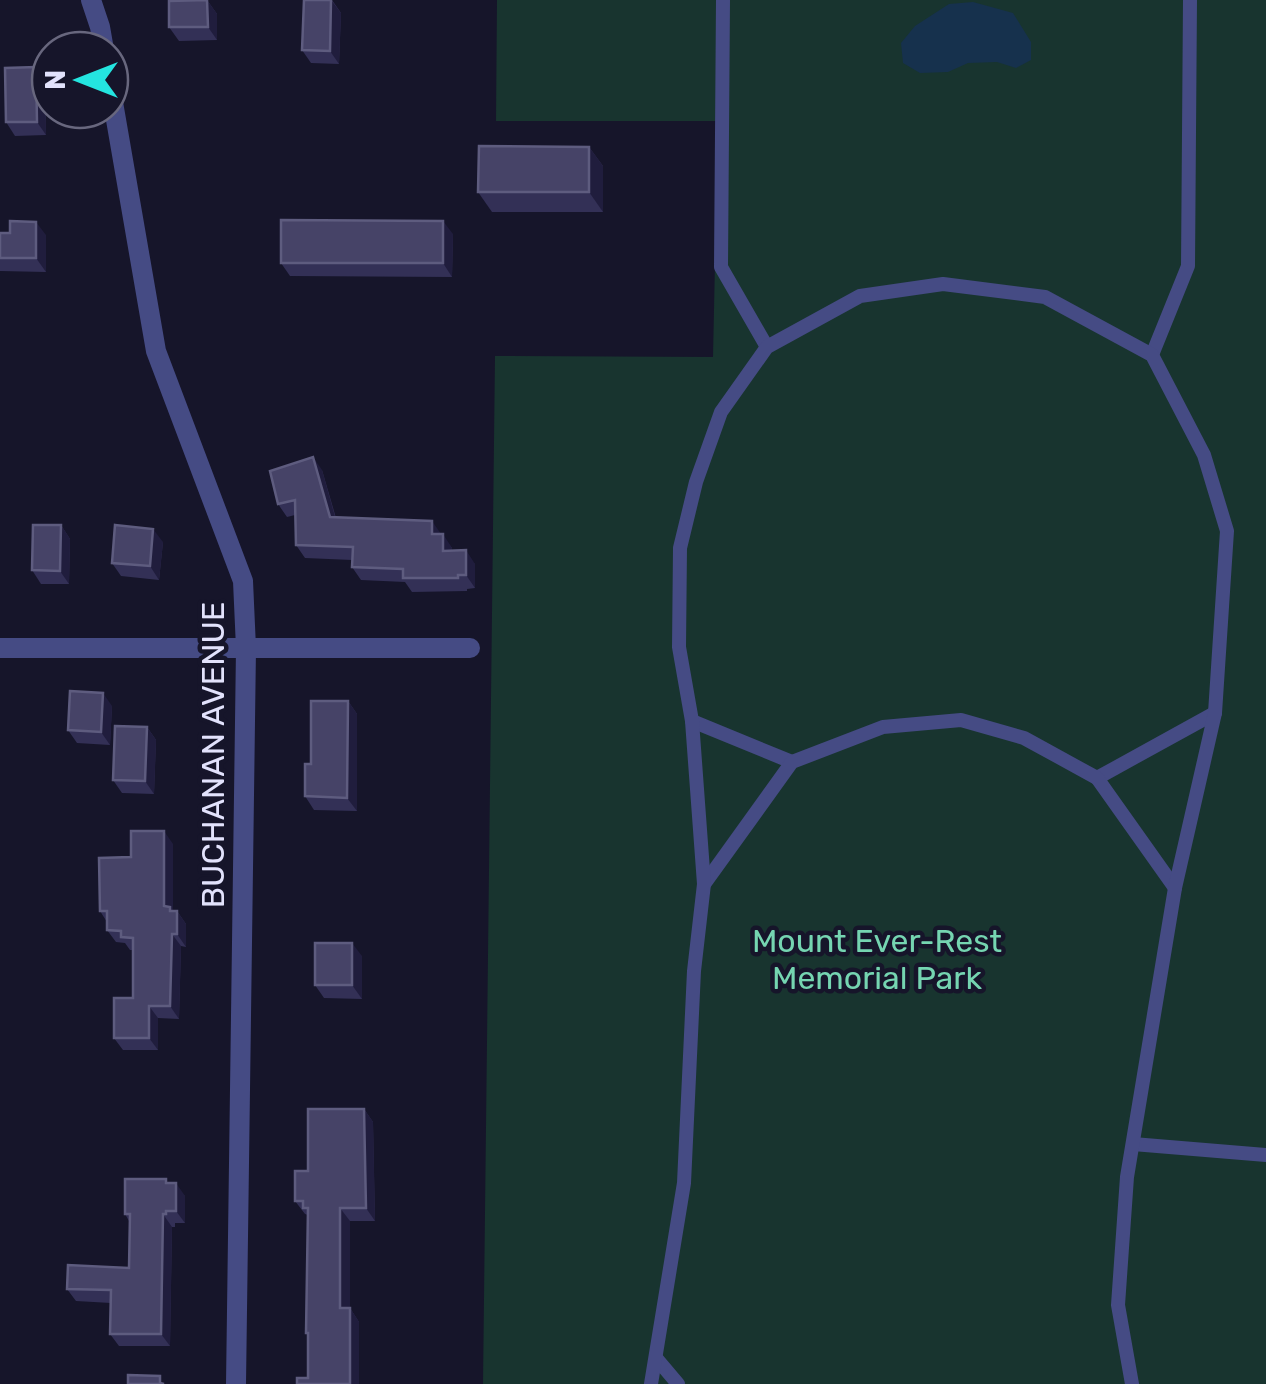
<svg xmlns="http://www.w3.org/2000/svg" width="1266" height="1384" font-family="Rubik,sans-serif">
<rect width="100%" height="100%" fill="#16152a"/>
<polygon fill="#18342f" points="497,0 1266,0 1266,1384 483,1384 495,356 713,357 718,121 496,121"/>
<polygon fill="#16314d" points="973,2 1013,13 1031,42 1031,60 1016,68 997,62 968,63 948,72 920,73 903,63 901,43 915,26 949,4"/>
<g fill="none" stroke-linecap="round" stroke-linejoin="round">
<g stroke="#454b84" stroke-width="14">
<polyline points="723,0 721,267 767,347"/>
<polyline points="1152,355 1188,266 1190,0"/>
<polyline points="692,721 792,762"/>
<polyline points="1097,778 1215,713"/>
<polyline points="705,883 792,762 883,727 961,720 1024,738 1097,778 1175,888"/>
<polyline points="1133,1144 1266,1155"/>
<polyline points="656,1358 678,1384"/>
<polyline points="651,1384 684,1183 694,971 704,884 692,721 679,647 680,548 696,482 721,412 767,347 860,296 943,284 1045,297 1152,355 1204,455 1227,531 1215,713 1175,888 1127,1177 1118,1305 1132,1384"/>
</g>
<g stroke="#454b84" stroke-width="20">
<polyline points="91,0 100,27 104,50"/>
<polyline points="110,85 156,351 243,581 246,648 236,1384"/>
<polyline points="0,648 470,648"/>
</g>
</g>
<g fill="#333056">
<polygon points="207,0 217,14 217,40 179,41 169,27"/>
<polygon points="332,0 341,13 339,64 311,63 302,50"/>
<polygon points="36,67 45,80 46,135 15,136 6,122"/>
<polygon points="589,147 603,166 603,212 492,212 478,192"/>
<polygon points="0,233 46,235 46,272 0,271"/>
<polygon points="453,234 452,277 290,276 281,263"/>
<polygon points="322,470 336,518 441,534 452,548 452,550 475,564 475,588 467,589 467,591 412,592 405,582 361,580 352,567 352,560 305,558 296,545 295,515 287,517 278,504"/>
<polygon points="61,525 70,539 69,584 41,584 32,570"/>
<polygon points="163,542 159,580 121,576 112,563"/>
<polygon points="348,701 357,714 357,811 314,810 305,796"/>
<polygon points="112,706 110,745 77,743 68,730"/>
<polygon points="147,727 156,740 154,794 122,793 113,780"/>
<polygon points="173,844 173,911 177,911 186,924 186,947 181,946 179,1019 158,1018 158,1050 123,1050 114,1038 133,998 133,950 130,950 125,943 116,942 107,930 107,922 100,911 131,857"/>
<polygon points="362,956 362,999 324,998 315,985"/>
<polygon points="364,1109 373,1122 375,1221 350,1221 350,1308 359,1322 359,1384 297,1384 308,1378 308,1336 306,1333 308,1215 305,1214 295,1201 308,1171"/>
<polygon points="169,1183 185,1196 185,1223 175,1223 175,1227 172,1227 170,1346 119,1346 110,1334 111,1303 76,1301 67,1289 129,1268 129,1221 125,1214"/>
</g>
<g fill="#201d3d">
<polygon points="207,0 217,14 217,40 208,27"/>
<polygon points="331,0 341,13 339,64 330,51"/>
<polygon points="36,67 45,80 46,135 37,122"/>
<polygon points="589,147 603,166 603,212 589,192"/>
<polygon points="443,221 453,234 452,277 443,263"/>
<polygon points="36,222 46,235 46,272 36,258"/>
<polygon points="313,457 322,470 339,531 330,517"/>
<polygon points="432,521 441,534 432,534"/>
<polygon points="61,525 70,539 69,584 60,571"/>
<polygon points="153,529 163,542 159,580 150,566"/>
<polygon points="443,534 452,548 452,564 443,551"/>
<polygon points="466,550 475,564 475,588 466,575"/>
<polygon points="103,693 112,706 110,745 101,732"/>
<polygon points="348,701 357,714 357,811 347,798"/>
<polygon points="147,727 156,740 154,794 145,781"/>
<polygon points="164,831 173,844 173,911 177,911 186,924 186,947 177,934 164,906"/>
<polygon points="172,934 181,946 179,1019 170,1006"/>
<polygon points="352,943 362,956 362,999 352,985"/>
<polygon points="149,1006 158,1018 158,1050 149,1038"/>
<polygon points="364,1109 373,1122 375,1221 366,1208"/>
<polygon points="176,1183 185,1196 185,1223 176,1211"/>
<polygon points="340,1208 350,1221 350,1321 340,1308"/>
<polygon points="163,1214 172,1227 170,1346 161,1334"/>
<polygon points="350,1308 359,1322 359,1384 350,1384"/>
</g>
<g fill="#464367" stroke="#5e5c7f" stroke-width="2.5">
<polygon points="207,0 208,27 169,27 169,1"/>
<polygon points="304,0 331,0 330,51 302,50"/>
<polygon points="36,67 37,122 6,122 5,68"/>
<polygon points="479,146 589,147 589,192 478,192"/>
<polygon points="281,220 443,221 443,263 281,263"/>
<polygon points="10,221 36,222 36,258 0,258 0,233 10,233"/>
<polygon points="313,457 330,517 432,521 432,534 443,534 443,551 466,550 466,575 458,575 458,578 403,578 403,569 352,567 353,547 296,545 295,500 278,504 270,471"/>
<polygon points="33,525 61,525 60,571 32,570"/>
<polygon points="115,525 153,529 150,566 112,563"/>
<polygon points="70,691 103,693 101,732 68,730"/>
<polygon points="311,701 348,701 347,798 305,796 305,764 311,764"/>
<polygon points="115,726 147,727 145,781 113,780"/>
<polygon points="131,831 164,831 164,906 170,907 170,911 177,911 177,934 172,934 170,1006 149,1006 149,1038 114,1038 114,998 133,998 133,938 121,937 121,931 107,930 107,911 100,911 99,858 131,857"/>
<rect x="315" y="943" width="37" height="42"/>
<polygon points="308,1109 364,1109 366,1208 340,1208 340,1308 350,1308 350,1384 297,1384 297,1378 308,1378 308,1333 306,1333 308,1208 303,1208 303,1201 295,1201 295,1171 308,1171"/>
<polygon points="125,1179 166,1179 166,1183 176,1183 176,1211 166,1211 166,1214 163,1214 161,1334 110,1334 111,1290 67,1289 68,1265 129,1268 130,1214 125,1214"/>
<polygon points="128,1375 160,1376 160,1383 164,1384 128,1384"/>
</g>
<g text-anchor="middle" stroke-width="9" stroke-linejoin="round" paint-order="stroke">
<g font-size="32" fill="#e2e2fc" stroke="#16152a">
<text transform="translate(213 755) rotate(-90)" y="11">BUCHANAN AVENUE</text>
</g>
<g font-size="32" fill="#75d5b1" stroke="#16152a">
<text x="877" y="952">Mount Ever-Rest<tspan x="877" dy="37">Memorial Park</tspan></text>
</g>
</g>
<g transform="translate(80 80) rotate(270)"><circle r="48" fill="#16152a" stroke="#68677e" stroke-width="2.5"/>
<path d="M0-8L18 38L0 25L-18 38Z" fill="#24e5e0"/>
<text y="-15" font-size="28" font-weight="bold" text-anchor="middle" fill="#e2e2fc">N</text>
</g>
</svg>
